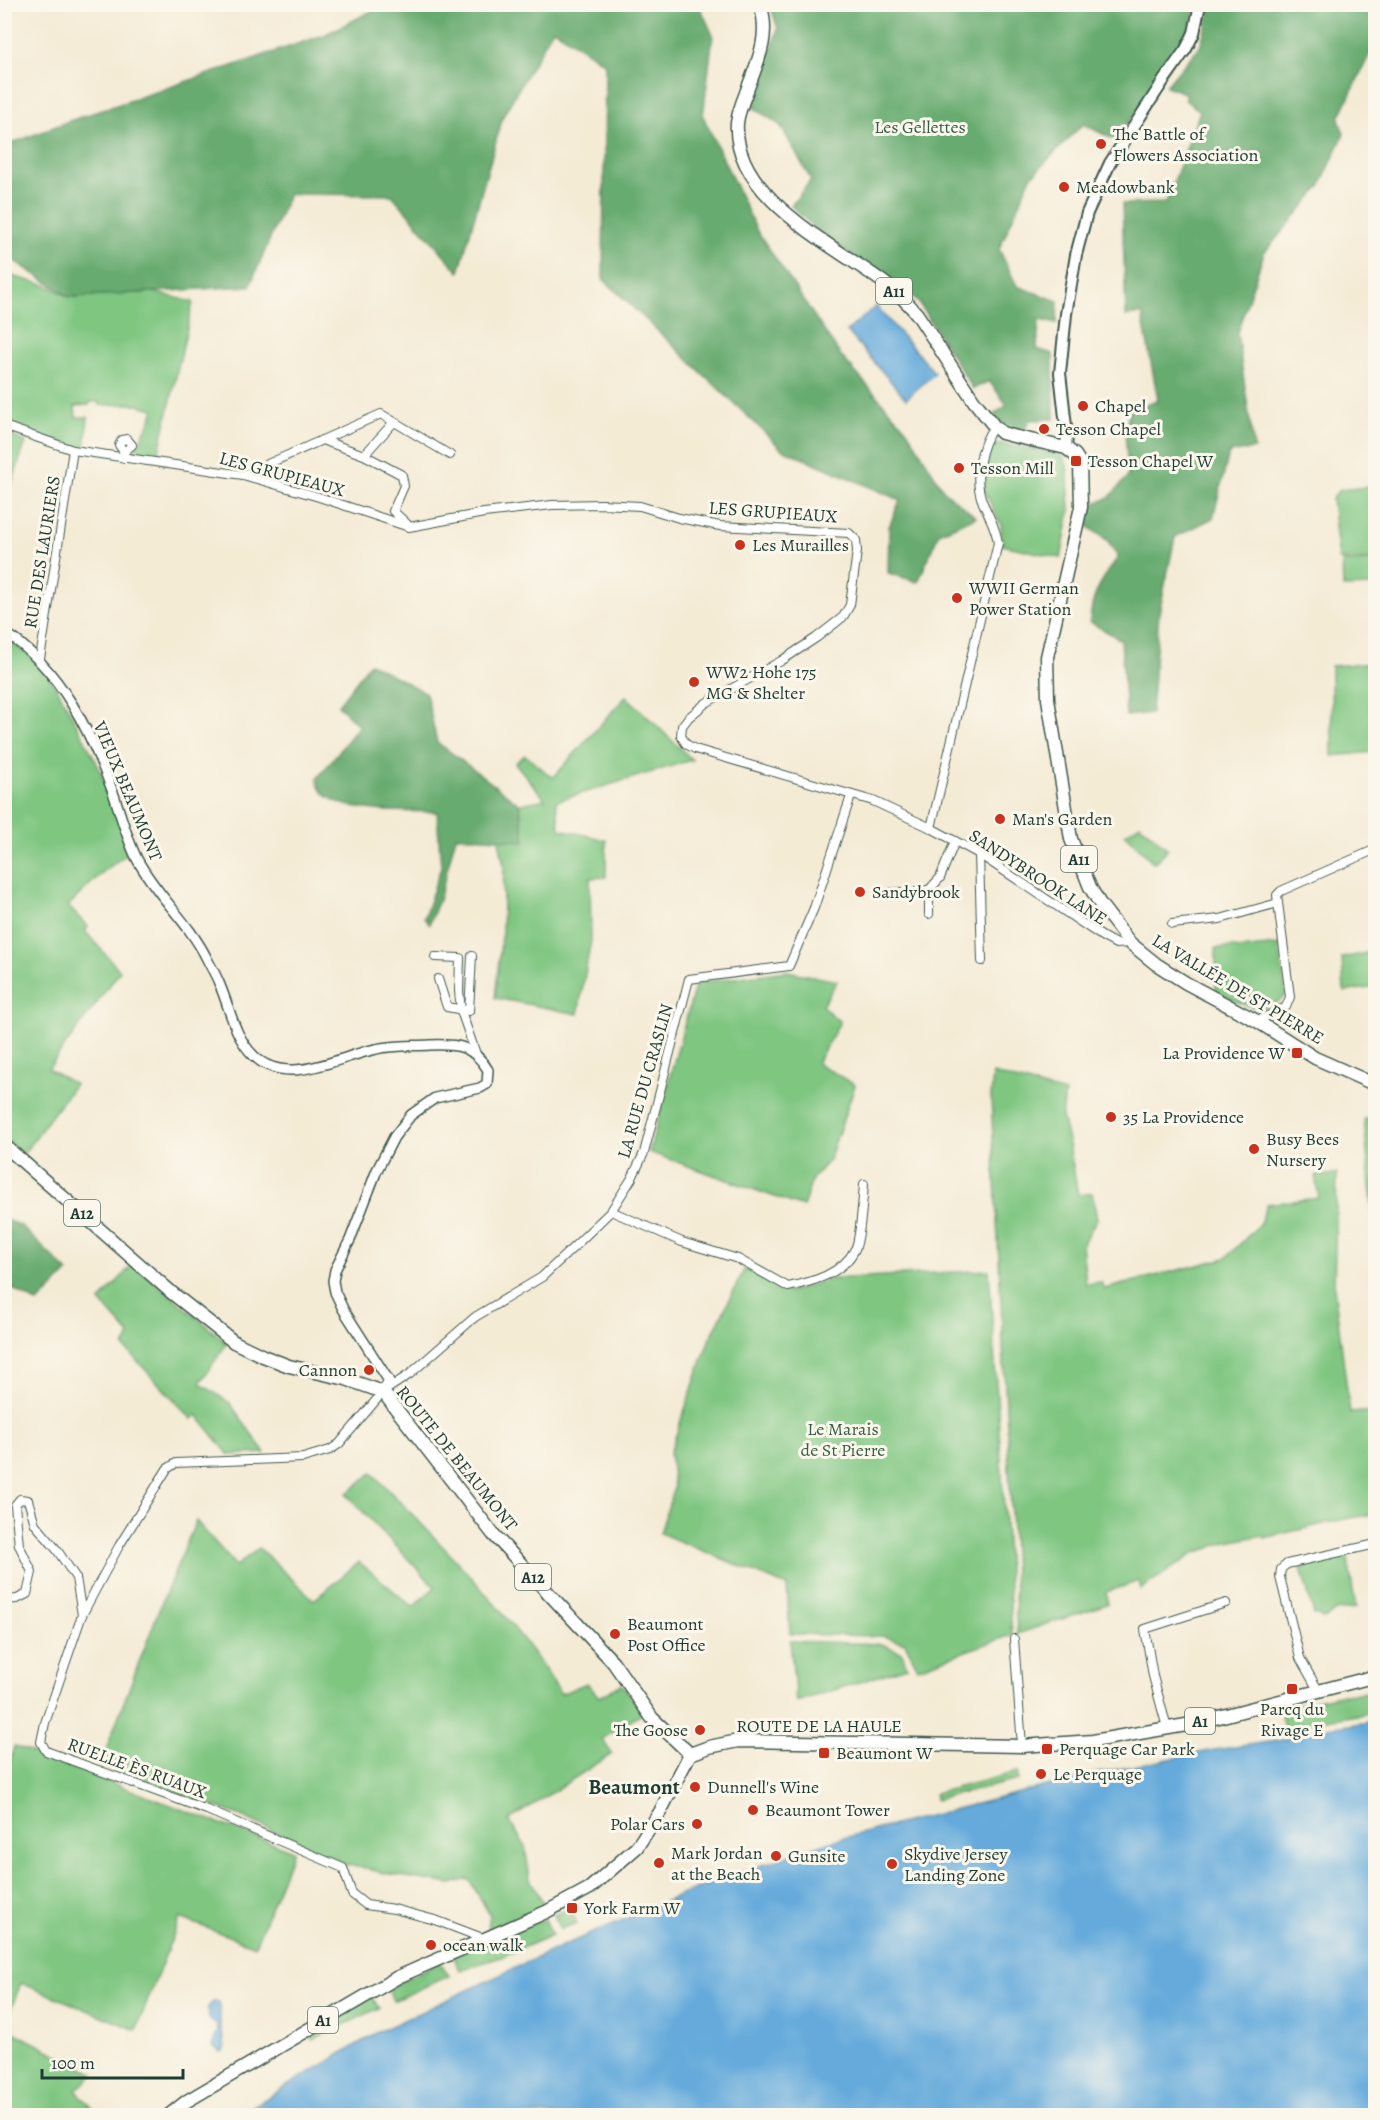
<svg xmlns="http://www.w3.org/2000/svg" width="1380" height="2120" font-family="Alegreya,serif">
<rect width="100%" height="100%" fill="#fbf7ec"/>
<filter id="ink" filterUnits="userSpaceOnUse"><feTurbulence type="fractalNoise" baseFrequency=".0167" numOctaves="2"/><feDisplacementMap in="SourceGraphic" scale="12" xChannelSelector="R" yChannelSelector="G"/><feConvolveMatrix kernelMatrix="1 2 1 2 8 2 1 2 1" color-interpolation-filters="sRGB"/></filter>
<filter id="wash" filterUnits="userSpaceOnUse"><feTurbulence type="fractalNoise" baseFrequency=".008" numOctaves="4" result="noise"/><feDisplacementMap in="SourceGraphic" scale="24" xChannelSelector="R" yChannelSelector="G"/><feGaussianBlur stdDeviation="1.35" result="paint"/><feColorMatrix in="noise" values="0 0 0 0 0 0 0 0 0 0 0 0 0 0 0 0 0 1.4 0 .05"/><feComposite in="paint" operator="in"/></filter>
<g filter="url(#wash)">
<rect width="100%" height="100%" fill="#f4ebd5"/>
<g fill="#7fc681" stroke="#4f825a" stroke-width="1.5">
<polygon points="4,274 45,285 70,297 153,292 193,302 158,456 139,455 135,449 150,422 154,409 133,404 99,405 99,402 90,402 89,405 75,406 76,417 88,417 85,450 5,426"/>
<polygon points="5,433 26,442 5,502"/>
<polygon points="990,442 1056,453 1064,458 1067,466 1070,510 1061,558 1002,545 1001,525 983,488"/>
<polygon points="1375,486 1375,559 1339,560 1332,499 1339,490"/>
<polygon points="1375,561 1375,586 1343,587 1342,562"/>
<polygon points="4,637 37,661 57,688 96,761 110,795 129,852 103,872 68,906 88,927 85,931 120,971 48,1069 75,1084 24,1153 4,1140"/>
<polygon points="1375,663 1375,752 1332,756 1331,666"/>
<polygon points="626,696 692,760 556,801 560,829 606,840 606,877 590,878 591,940 578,1014 495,998 502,932 504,867 499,839 524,841 520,804 545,799 515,763 525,755 553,778"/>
<polygon points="1140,824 1168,849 1154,863 1125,834"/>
<path d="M1279 945 1286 995C1263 1019 1241 1004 1216 991V948L1235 947 1238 949Z"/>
<polygon points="1375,951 1375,987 1344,992 1342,958"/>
<polygon points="787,971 837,981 822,1006 840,1022 817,1063 855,1085 829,1160 812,1179 803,1207 649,1152 696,983"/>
<polygon points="993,1074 1065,1093 1062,1117 1069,1144 1078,1195 1092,1193 1097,1219 1082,1244 1086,1284 1101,1282 1104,1289 1226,1258 1260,1224 1267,1204 1319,1198 1315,1176 1337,1174 1334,1288 1350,1413 1375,1411 1375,1514 1345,1519 1264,1538 1263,1535 1223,1543 1195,1553 1141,1589 1139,1581 1106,1592 1107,1604 1017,1634 991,1096"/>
<polygon points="1375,1118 1376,1118 1375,1240 1364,1119"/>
<polygon points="133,1264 227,1343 200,1383 230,1403 265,1453 229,1455 197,1415 192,1419 124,1347 130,1335 100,1301"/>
<polygon points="745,1268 789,1292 831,1279 989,1270 1012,1635 918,1668 905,1643 882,1636 790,1634 787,1586 660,1533 674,1488 670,1452 708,1343"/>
<path d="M372 1473C439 1542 510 1612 561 1694L587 1683 599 1697 622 1684 643 1713 602 1739 612 1754 509 1820 525 1846 530 1879 545 1906 487 1932 490 1915 469 1879 451 1884 399 1876 344 1864 239 1815 100 1765 162 1602 196 1521 236 1566 259 1548 314 1600 359 1562 413 1607 435 1587 346 1494Z"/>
<polygon points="1347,1554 1356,1608 1335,1611 1327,1618 1322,1619 1317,1614 1314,1615 1301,1568"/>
<polygon points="790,1641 882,1644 902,1653 907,1667 796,1702"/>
<polygon points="1375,1690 1375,1712 1284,1727 1279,1708 1344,1694 1370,1692"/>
<polygon points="14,1746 293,1851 255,1946 180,1918 136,2030 21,1983 9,2014 5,2011 4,1787"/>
<polygon points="1018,1772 1018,1780 935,1800 935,1793"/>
<polygon points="570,1909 577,1923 560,1929 554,1915"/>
<polygon points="545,1919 552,1935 501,1957 460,1970 453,1956"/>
<polygon points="440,1962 449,1976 393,2001 388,1988"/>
<polygon points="371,1996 379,2008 312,2040 307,2033"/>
<polygon points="4,2027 94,2074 76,2090 99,2115 5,2115"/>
</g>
<g fill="#67ab6f" stroke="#437452" stroke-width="1.5">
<polygon points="386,4 699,5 713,35 703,116 757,231 841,356 907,430 944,491 976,517 939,533 918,582 888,573 889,527 900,500 782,449 603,279 605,64 553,29 503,116 459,272 392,195 289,194 250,286 70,297 5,255 5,146 69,121 324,35"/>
<path d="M770 5H1195C1190 49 1142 103 1115 140L1083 124 1031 177 999 249 1017 286 1058 301 1057 323 1039 320 1037 349 1053 354 1054 419 1029 420 1024 433 1006 428 993 415 1007 405 989 381 973 389 917 300 823 236 791 206 811 180 780 125 751 106 778 29Z"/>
<path d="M1209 5H1375V43L1339 118 1344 134 1320 187 1264 253 1237 333 1254 449 1229 453 1213 518 1175 537 1159 613 1151 713 1126 716 1121 640 1090 622C1091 594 1102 580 1118 557L1108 541 1084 524 1088 505 1109 498 1128 476 1125 431 1130 409 1158 400 1142 314 1126 316 1122 204 1166 203 1200 111 1185 100 1187 94 1166 86 1200 46 1209 15Z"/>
<path d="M370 663 426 693 437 742 519 804 525 841 456 836 439 900 429 924 424 918 441 867 437 812C409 810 322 818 317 779L359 726 338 705Z"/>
<polygon points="4,1219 21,1226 68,1272 38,1303 8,1286 5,1287"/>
</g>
<g fill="#65aadb" stroke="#427488" stroke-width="1.5">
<polygon points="876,306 935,373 906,399 847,331"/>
<polygon points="1375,1721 1375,2115 238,2115 376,2033 562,1946 702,1886 828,1842 1089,1775 1214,1750 1302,1737 1302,1732"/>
<path d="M214 2001 219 2002C222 2010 219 2014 220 2021 220 2033 227 2039 224 2050L220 2052 213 2046 214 2040 218 2031 216 2024 211 2021 208 2016V2007Z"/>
</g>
</g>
<g filter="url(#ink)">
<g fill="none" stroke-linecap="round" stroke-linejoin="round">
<defs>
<g id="minor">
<polyline points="4,426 73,450 243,475 319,497 409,527 484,513 552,505 602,504 640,506 679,518 720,526 849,533 856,540 857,551 850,605 843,617 816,638 781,661 706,703 688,718 682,726 681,736 686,744 695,749 873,801 931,828 979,854 1103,937 1116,944 1130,943"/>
<polyline points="322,440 364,455 394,422"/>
<polyline points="364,455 402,475 404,486 393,511 407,524"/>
<polyline points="124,458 124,452 119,445 122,440 127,439 132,445 124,452"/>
<polyline points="243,475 381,414 450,455"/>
<polyline points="40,659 73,450"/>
<path d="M931 828 998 543C996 527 989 517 983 503 973 480 980 446 994 426"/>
<polyline points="979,854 982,961"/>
<polyline points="888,893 929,890"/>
<polyline points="929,914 929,890 940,878 955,841"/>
<polyline points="1172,924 1220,919 1278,903"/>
<polyline points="435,957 460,958 459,991 461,1011 476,1054"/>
<polyline points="438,979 447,1007 469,1011 472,956"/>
<polyline points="1257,1021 1286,1007 1290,997 1277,895 1281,891 1376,849"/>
<path d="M611 1211 682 1242 738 1259 788 1287C812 1282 843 1274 855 1249 860 1241 863 1197 864 1184"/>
<polyline points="4,1600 17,1599 27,1594 32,1572 19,1545 15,1505 20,1499 28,1500 35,1524 57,1550 76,1578 82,1615"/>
<polyline points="1014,1639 1022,1746"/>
<polyline points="1318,1690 1300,1658 1280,1577 1281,1569 1287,1564 1376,1544"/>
<polyline points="1167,1728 1153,1676 1145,1629 1226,1603"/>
<polyline points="485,1939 435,1920 394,1909 366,1905 352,1894 343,1868 207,1810 46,1751 41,1742 45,1723 82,1615 119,1546 167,1469 176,1463 303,1458 330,1450 339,1444 383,1392 410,1374 475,1317 542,1277 579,1242 611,1211 632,1178 644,1153 689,979 789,966 814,908 851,796"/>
</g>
<path id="tertiary" d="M4 632C61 668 91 733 114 795 121 816 127 839 137 859 156 895 189 922 207 959 211 967 216 975 219 983 230 1008 234 1037 254 1056 287 1088 340 1056 376 1049 393 1045 412 1046 430 1045 457 1044 473 1045 488 1070L487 1084 480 1088 435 1098 411 1115 394 1137 377 1170 350 1240 335 1270 333 1281 335 1292 343 1309 389 1381 383 1392"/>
<polyline id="secondary" points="1066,448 1067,435 1060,373 1066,314 1076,255 1087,213 1110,163 1164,80 1186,49 1194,33 1200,4"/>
<g id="primary">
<path d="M760 4C771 37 757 63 746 93 742 103 738 113 737 123 732 198 838 247 887 285 898 293 908 303 917 314L974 401 994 426 1002 433 1013 436 1066 448 1075 455 1080 463 1081 507 1047 657 1048 699 1071 839 1090 887 1100 904 1130 943 1156 964 1186 983 1257 1021 1315 1058 1376 1085"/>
<polyline points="4,1145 172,1293 234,1342 263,1356 289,1366 346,1379 383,1392 493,1534 613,1662 652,1718 690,1754"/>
</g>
<polyline id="trunk" points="168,2116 187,2101 398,1977 546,1912 590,1888 637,1847 660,1812 690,1754 709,1747 738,1741 1022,1746 1093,1741 1192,1724 1376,1676"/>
</defs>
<use href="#minor" stroke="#3f574c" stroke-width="10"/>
<use href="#tertiary" stroke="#3f574c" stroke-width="12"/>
<use href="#secondary" stroke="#3f574c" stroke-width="14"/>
<use href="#primary" stroke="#3f574c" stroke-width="15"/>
<use href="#trunk" stroke="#3f574c" stroke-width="15"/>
<use href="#minor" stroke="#fff" stroke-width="8"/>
<use href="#tertiary" stroke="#fff" stroke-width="9"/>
<use href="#secondary" stroke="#fff" stroke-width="10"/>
<use href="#primary" stroke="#fff" stroke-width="12"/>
<use href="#trunk" stroke="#fff" stroke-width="12"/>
</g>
</g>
<g fill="#c8321e" stroke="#fbf7ec" stroke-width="2">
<circle cx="1101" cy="144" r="6"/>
<circle cx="1064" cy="187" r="6"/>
<circle cx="1083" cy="406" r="6"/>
<circle cx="1044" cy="429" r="6"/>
<rect x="1070" y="455" width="12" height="12" rx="3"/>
<circle cx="959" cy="468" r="6"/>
<circle cx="740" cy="545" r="6"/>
<circle cx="957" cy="598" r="6"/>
<circle cx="694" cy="682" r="6"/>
<circle cx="1000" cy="819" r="6"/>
<circle cx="860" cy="892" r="6"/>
<rect x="1291" y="1047" width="12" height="12" rx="3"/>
<circle cx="1111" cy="1117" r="6"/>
<circle cx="1254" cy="1149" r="6"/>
<circle cx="369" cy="1370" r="6"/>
<circle cx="615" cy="1634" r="6"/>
<rect x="1286" y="1683" width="12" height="12" rx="3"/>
<circle cx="700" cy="1730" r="6"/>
<rect x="1041" y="1743" width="12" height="12" rx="3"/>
<rect x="818" y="1747" width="12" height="12" rx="3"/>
<circle cx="1041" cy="1774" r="6"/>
<circle cx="695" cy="1787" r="6"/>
<circle cx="753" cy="1810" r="6"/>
<circle cx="697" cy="1824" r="6"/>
<circle cx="776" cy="1856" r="6"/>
<circle cx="659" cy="1863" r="6"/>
<circle cx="892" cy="1864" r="6"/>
<rect x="566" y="1902" width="12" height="12" rx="3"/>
<circle cx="431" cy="1945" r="6"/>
</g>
<g text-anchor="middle" stroke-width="6" stroke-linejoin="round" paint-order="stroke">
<g fill="#fbf7ec" stroke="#61756b" stroke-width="1.5">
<rect x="876" y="278" width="36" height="26" rx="4.5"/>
<rect x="1061" y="846" width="36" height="26" rx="4.5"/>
<rect x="64" y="1200" width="36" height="26" rx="4.5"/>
<rect x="515" y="1564" width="36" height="26" rx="4.5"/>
<rect x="1185" y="1708" width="30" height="26" rx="4.5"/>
<rect x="308" y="2007" width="30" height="26" rx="4.5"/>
</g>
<g font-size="16" font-weight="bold" fill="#1f3d34">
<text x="894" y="297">A11</text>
<text x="1079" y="865">A11</text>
<text x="82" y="1219">A12</text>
<text x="533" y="1583">A12</text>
<text x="1200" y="1727">A1</text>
<text x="323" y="2026">A1</text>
</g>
<g font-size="18" fill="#375f47" stroke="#fbf7ec">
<text x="920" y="133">Les Gellettes</text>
<text x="843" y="1435">Le Marais<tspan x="843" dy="21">de St Pierre</tspan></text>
</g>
<g font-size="18" fill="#1f3d34" stroke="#fbf7ec" text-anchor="start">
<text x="1113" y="140">The Battle of<tspan x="1113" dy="21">Flowers Association</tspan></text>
<text x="1076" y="193">Meadowbank</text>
<text x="1095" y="412">Chapel</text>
<text x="1056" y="435">Tesson Chapel</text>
<text x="1088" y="467">Tesson Chapel W</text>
<text x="971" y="474">Tesson Mill</text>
<text x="752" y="551">Les Murailles</text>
<text x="969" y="594">WWII German<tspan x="969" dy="21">Power Station</tspan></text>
<text x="706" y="678">WW2 Hohe 175<tspan x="706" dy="21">MG &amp; Shelter</tspan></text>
<text x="1012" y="825">Man's Garden</text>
<text x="872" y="898">Sandybrook</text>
<text x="1285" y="1059" text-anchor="end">La Providence W</text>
<text x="1123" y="1123">35 La Providence</text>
<text x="1266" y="1145">Busy Bees<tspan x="1266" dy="21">Nursery</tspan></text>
<text x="357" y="1376" text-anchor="end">Cannon</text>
<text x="627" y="1630">Beaumont<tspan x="627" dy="21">Post Office</tspan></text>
<text x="1292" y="1715" text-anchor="middle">Parcq du<tspan x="1292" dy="21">Rivage E</tspan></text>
<text x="688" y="1736" text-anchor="end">The Goose</text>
<text x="1059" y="1755">Perquage Car Park</text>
<text x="836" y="1759">Beaumont W</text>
<text x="1053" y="1780">Le Perquage</text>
<text x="707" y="1793">Dunnell's Wine</text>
<text x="765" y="1816">Beaumont Tower</text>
<text x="685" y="1830" text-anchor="end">Polar Cars</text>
<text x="671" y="1859">Mark Jordan<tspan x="671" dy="21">at the Beach</tspan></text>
<text x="904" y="1860">Skydive Jersey<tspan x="904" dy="21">Landing Zone</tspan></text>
<text x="788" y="1862">Gunsite</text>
<text x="584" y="1914">York Farm W</text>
<text x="443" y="1951">ocean walk</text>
</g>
<g font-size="18" fill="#1f3d34" stroke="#fbf7ec">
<text transform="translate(282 474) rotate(15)" y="6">LES GRUPIEAUX</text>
<text transform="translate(773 512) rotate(4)" y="6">LES GRUPIEAUX</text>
<text transform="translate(42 552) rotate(-81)" y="6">RUE DES LAURIERS</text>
<text transform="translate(128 791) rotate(67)" y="6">VIEUX BEAUMONT</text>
<text transform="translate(1038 877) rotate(33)" y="6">SANDYBROOK LANE</text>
<text transform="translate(1238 989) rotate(31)" y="6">LA VALLÉE DE ST PIERRE</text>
<text transform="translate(645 1081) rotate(-74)" y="6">LA RUE DU CRASLIN</text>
<text transform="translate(457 1458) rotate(51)" y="6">ROUTE DE BEAUMONT</text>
<text x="819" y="1732">ROUTE DE LA HAULE</text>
<text transform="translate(137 1768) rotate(20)" y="6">RUELLE ÈS RUAUX</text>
</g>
<g font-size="21" font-weight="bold" fill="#1f3d34" stroke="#fbf7ec">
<text x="634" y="1794">Beaumont</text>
</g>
</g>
<rect width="1380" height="2120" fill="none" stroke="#fbf7ec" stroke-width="24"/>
<path d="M42 2069v9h141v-9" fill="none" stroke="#1f3d34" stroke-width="3"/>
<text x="51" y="2069" font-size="18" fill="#1f3d34" stroke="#fbf7ec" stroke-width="4.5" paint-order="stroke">100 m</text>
</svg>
